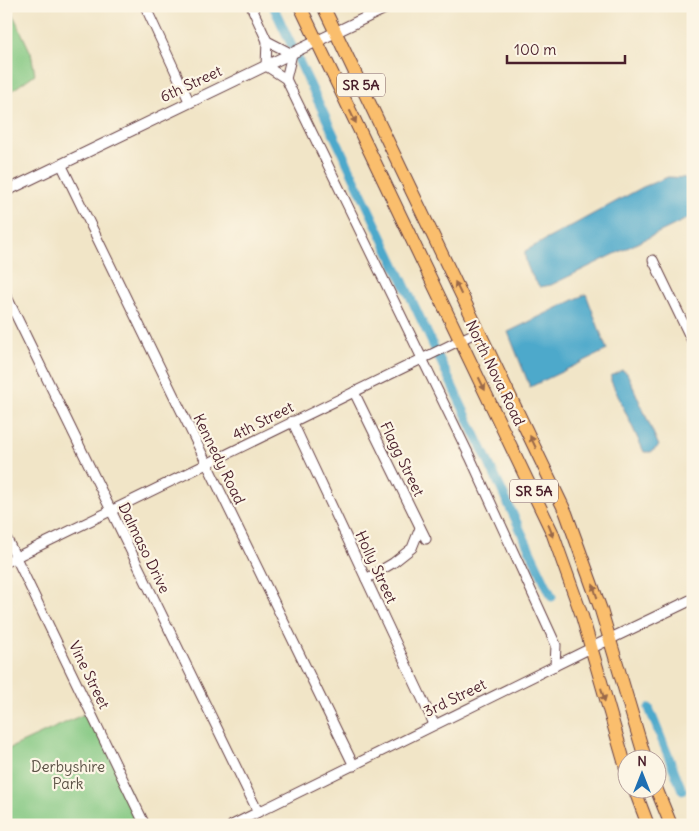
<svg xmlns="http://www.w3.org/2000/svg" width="699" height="831" font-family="Delius,sans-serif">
<rect width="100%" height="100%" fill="#fcf5e5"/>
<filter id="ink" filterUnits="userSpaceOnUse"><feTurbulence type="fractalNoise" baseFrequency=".02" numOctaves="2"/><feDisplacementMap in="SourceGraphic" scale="10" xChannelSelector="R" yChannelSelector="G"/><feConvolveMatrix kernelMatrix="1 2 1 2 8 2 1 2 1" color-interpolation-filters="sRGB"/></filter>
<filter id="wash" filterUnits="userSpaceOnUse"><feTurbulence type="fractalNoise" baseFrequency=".0096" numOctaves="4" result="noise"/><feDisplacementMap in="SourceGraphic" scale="20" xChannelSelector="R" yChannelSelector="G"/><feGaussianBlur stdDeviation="1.12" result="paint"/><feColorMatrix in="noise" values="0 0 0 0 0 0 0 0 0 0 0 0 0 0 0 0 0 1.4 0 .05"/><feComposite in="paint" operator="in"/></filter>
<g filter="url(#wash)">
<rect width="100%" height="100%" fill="#f1e5c7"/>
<g fill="#82c781" stroke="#667356">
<polygon points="6,6 9,6 31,53 35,74 6,95"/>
<polygon points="91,711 145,825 6,825 6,750"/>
</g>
<g fill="#4da9cb" stroke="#4c647b">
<path d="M668 177 687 178 693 184V216L551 285 540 287C532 277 524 264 525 251L643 187Z"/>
<polygon points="586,294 607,350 530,387 508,332"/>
<polygon points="622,370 627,373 659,446 651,452 644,452 611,381 611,376"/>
</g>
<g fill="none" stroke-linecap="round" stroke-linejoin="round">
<g stroke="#4da9cb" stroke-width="9">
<polyline points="273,6 552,597"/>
<polyline points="649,708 682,790"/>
</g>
</g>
</g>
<g filter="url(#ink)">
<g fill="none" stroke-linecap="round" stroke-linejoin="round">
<defs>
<g id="minor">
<polyline points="145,6 189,101"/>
<polyline points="251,6 267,41 266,66 286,79 470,457 556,645 555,666"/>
<polyline points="267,41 292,54 286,79"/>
<polyline points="61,164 354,766"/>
<polyline points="653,260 693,343"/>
<polyline points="6,295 258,812"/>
<polyline points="354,392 426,539"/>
<polyline points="292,421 434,724"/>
<polyline points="6,537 145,825"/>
<polyline points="6,562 479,331"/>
<polyline points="366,579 393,563 412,548 420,528"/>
<polyline points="232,825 591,648"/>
</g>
<g id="tertiary">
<polyline points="6,191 390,6"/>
<polyline points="591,648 693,599"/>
</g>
<g id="primary">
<polyline points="300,6 552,532 582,616 626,768"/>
<polyline points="323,6 566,513 601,610 645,758"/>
<polyline points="634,788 648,825"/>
<polyline points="656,788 671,825"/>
</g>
</defs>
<use href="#minor" stroke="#633d42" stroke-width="11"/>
<use href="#tertiary" stroke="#633d42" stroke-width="12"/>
<use href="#primary" stroke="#633d42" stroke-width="14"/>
<use href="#minor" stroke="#fff" stroke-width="9"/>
<use href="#tertiary" stroke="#fff" stroke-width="10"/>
<use href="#primary" stroke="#fabe6d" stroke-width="12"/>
</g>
<defs><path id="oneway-solid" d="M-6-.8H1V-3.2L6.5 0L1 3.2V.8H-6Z" transform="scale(1.25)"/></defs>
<g fill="#996749">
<use href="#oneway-solid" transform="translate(353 117) rotate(64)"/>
<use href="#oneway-solid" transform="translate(458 288) rotate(-116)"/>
<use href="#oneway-solid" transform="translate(482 384) rotate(64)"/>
<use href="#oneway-solid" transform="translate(533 442) rotate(-116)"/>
<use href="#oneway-solid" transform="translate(551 531) rotate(68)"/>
<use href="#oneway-solid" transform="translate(595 591) rotate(-108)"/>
<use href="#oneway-solid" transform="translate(603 695) rotate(75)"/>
</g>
</g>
<g text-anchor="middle" stroke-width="4.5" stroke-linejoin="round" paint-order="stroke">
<g fill="#fcf5e5" stroke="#7f5f63" stroke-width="1">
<rect x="337" y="73.5" width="48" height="23" rx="4"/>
<rect x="510" y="479.5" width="48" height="23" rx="4"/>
</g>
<g font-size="14" font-weight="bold" fill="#4a1f2b">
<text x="361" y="90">SR 5A</text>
<text x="534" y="496">SR 5A</text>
</g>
<g font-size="15" fill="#4a1f2b" stroke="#fcf5e5">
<text transform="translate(191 84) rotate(-25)" y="5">6th Street</text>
<text transform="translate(495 373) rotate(64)" y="5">North Nova Road</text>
<text transform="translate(263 421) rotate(-27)" y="5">4th Street</text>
<text transform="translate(219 459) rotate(64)" y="5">Kennedy Road</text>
<text transform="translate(402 459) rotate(64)" y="5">Flagg Street</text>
<text transform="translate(144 548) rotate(64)" y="5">Dalmaso Drive</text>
<text transform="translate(376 567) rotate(65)" y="5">Holly Street</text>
<text transform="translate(89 675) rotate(64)" y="5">Vine Street</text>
<text transform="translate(455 698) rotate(-26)" y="5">3rd Street</text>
</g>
<g font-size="15" fill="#5b5145" stroke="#fcf5e5">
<text x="68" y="772">Derbyshire<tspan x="68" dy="17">Park</tspan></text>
</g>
</g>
<rect width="699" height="831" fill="none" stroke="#fcf5e5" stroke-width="25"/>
<g transform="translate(642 774)"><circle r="24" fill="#fcf5e5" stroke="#b59f9b"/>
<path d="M0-4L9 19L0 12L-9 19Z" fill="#1f6fb2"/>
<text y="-8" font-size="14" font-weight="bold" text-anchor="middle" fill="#4a1f2b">N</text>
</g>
<path d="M507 55v8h118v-8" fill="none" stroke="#4a1f2b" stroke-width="2.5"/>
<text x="514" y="55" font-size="15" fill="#4a1f2b" stroke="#fcf5e5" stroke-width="4" paint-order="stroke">100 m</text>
</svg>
